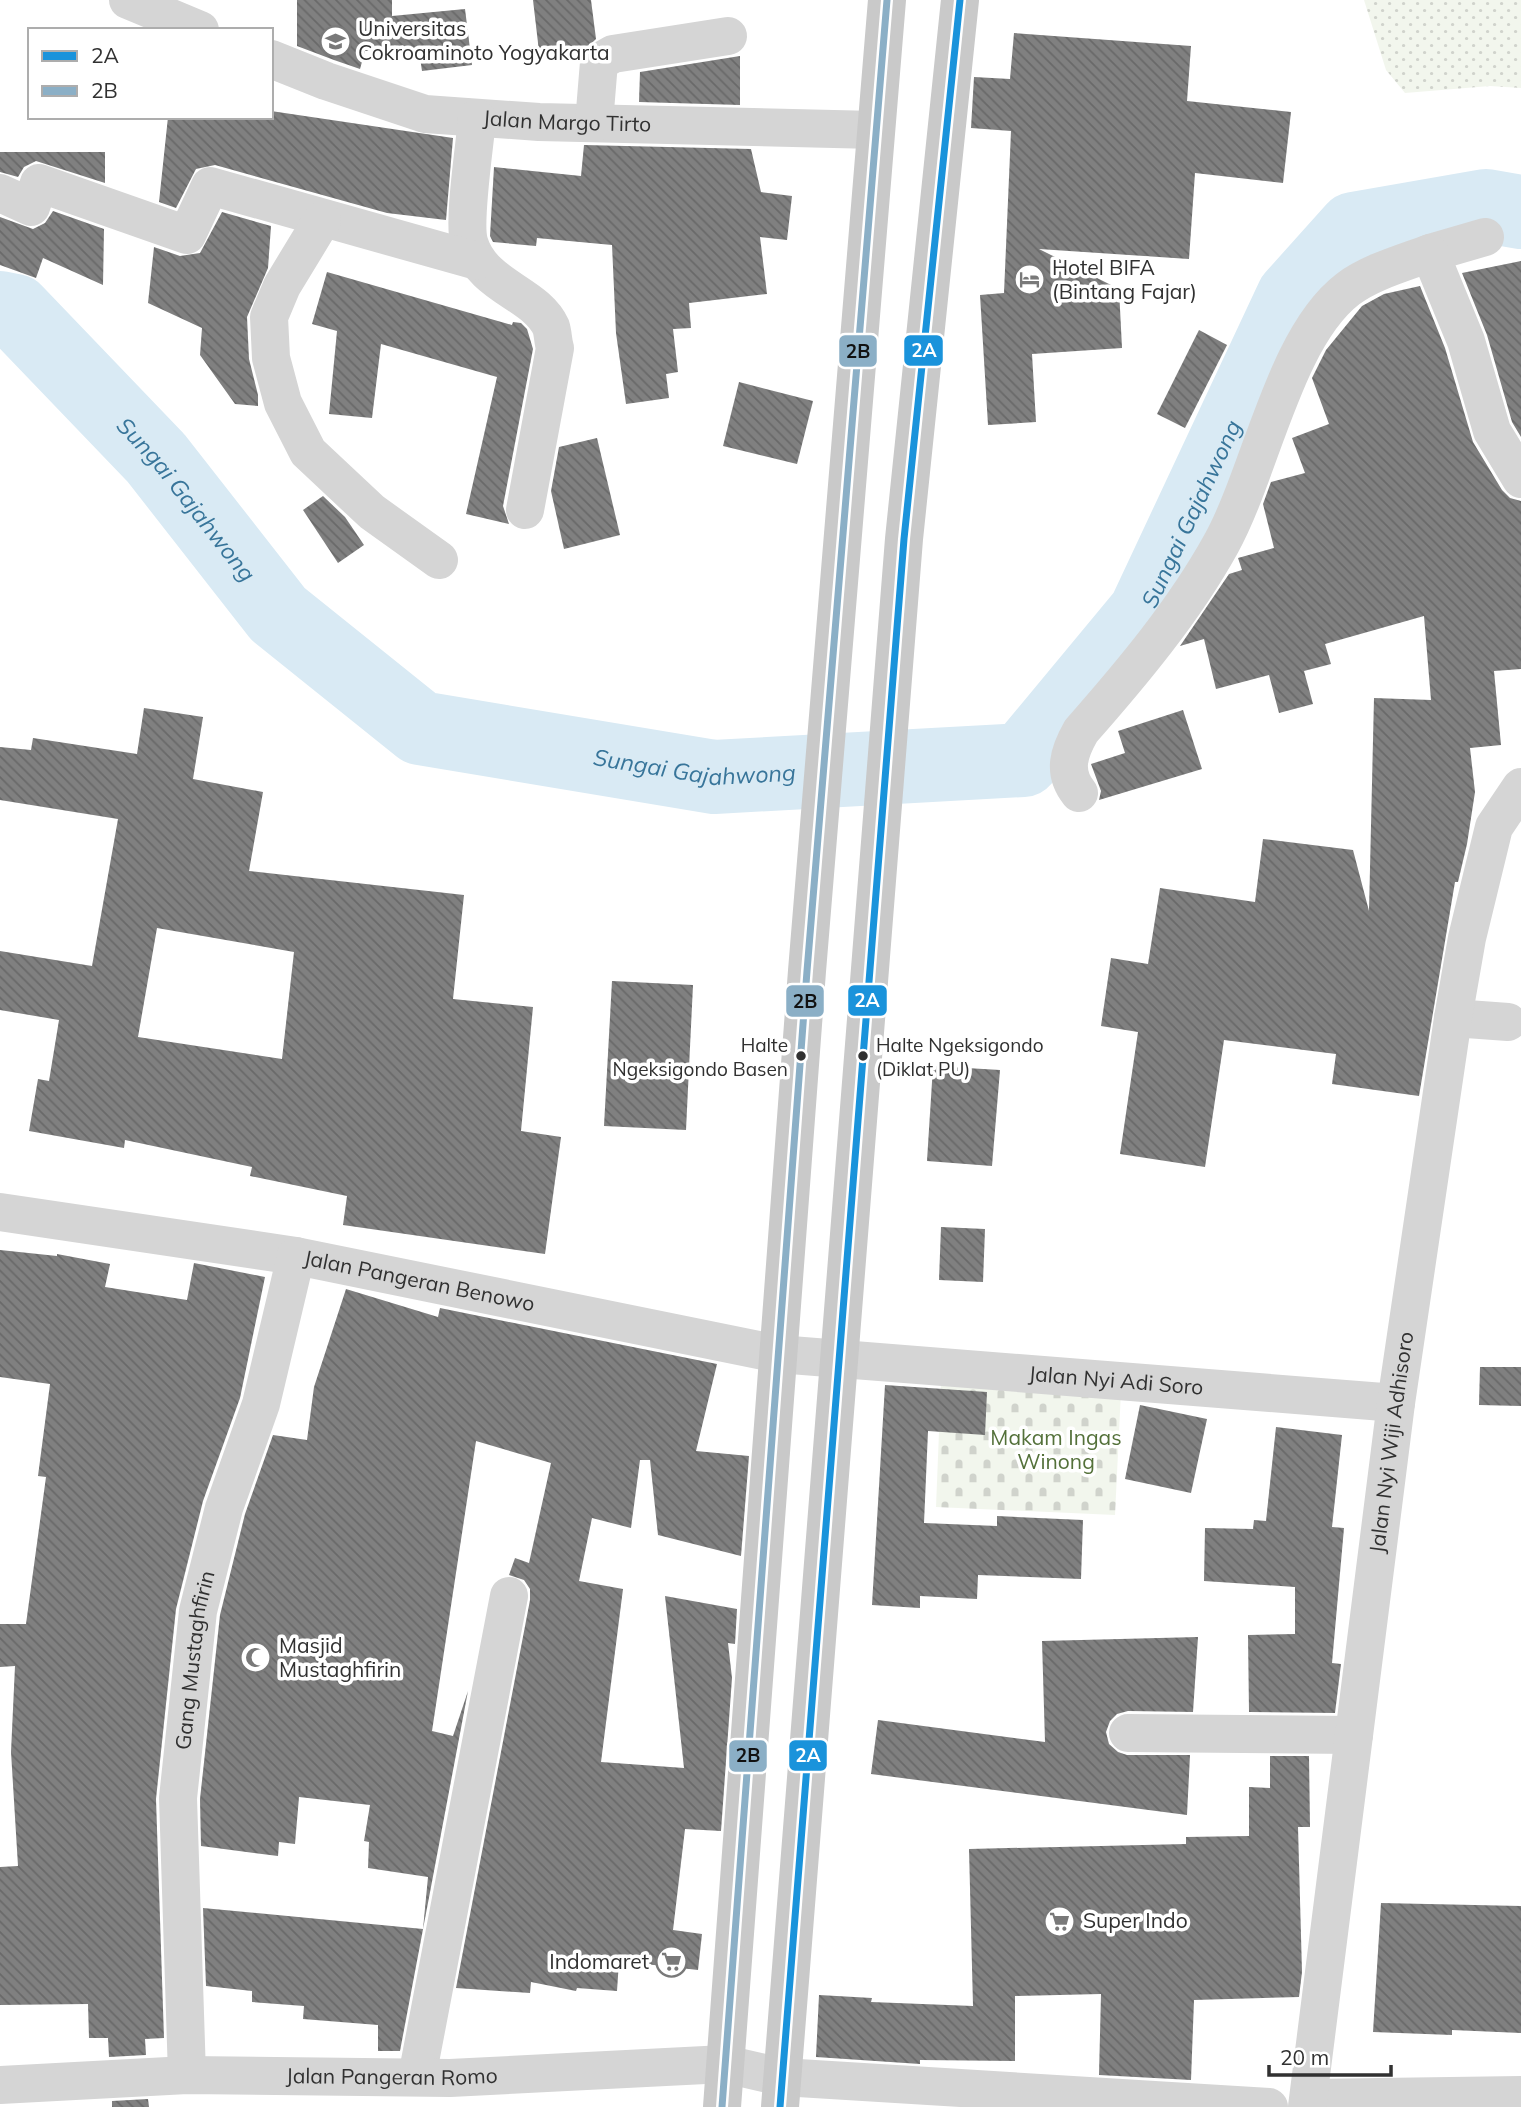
<svg xmlns="http://www.w3.org/2000/svg" width="1521" height="2107" font-family="Mulish,sans-serif">
<defs>
<pattern id="cemetery-stones" width="16" height="16" patternUnits="userSpaceOnUse" patternTransform="scale(1.75)"><rect width="16" height="16" fill="#f2f6ed"/><path d="M2 7V4a2 2 0 0 1 4 0v3zM10 15v-3a2 2 0 0 1 4 0v3z" fill="#d0d3cc"/></pattern>
<pattern id="park-dots" width="8" height="8" patternUnits="userSpaceOnUse" patternTransform="scale(1.75)"><rect width="8" height="8" fill="#f2f6ed"/><path d="M2 2h.1M6 6h.1" fill="none" stroke="#d0d3cc" stroke-width="1.8" stroke-linecap="round"/></pattern>
<pattern id="building-back-hatch" width="6" height="6" patternUnits="userSpaceOnUse" patternTransform="scale(1.75)"><rect width="6" height="6" fill="#808080"/><path d="M-1 5l2 2M0 0l6 6M5-1l2 2" fill="none" stroke="#696969"/></pattern>
</defs>
<rect width="100%" height="100%" fill="#fff"/>
<polygon fill="url(#cemetery-stones)" points="941,1382 1121,1391 1115,1515 936,1507"/>
<polygon fill="url(#park-dots)" points="1364,0 1521,0 1521,88 1490,86 1405,93 1386,70"/>
<g fill="none" stroke-linecap="round" stroke-linejoin="round">
<path stroke="#d9eaf4" stroke-width="74" id="s1" d="M0 308 15 311 156 458 278 614 420 728 714 777 1023 760 1145 613 1293 297 1354 229 1486 206 1521 212"/>
</g>
<g fill="url(#building-back-hatch)" fill-rule="evenodd">
<polygon points="297,0 392,0 392,16 465,9 472,65 422,71 419,51 365,51 360,69 334,60 297,46"/>
<polygon points="533,0 591,0 596,39 579,55 540,60"/>
<polygon points="1014,33 1191,46 1187,101 1291,112 1283,183 1195,173 1189,259 1039,249 1119,289 1122,348 1032,354 1036,422 988,425 980,295 1004,293 1011,131 971,128 974,77 1010,79"/>
<polygon points="740,56 740,105 639,102 640,72"/>
<polygon points="271,111 453,138 446,220 387,213 215,165 196,169 176,208 159,202 168,117 271,117"/>
<polygon points="584,145 751,149 761,192 792,196 787,240 760,237 767,294 689,303 691,328 673,329 678,372 666,374 669,398 626,404 616,333 612,245 537,238 536,246 493,242 490,236 494,167 581,176"/>
<polygon points="0,152 105,152 105,183 36,161 24,167 18,177 0,172"/>
<polygon points="53,211 104,229 103,285 43,258 36,278 0,265 0,217 33,229 45,223"/>
<polygon points="222,212 271,226 268,268 247,317 249,359 258,395 258,406 235,404 200,355 202,328 148,303 154,247 180,256 200,253"/>
<polygon points="1521,261 1521,437 1512,422 1487,335 1462,273"/>
<polygon points="327,272 512,325 513,322 521,323 527,329 533,349 503,506 509,524 466,514 497,377 381,344 372,418 329,414 337,331 312,324"/>
<polygon points="1420,286 1445,348 1473,442 1502,490 1510,498 1521,501 1521,669 1494,671 1501,745 1470,748 1475,792 1467,844 1458,882 1455,882 1419,1096 1332,1084 1336,1054 1224,1040 1205,1167 1120,1154 1138,1032 1101,1026 1111,958 1148,964 1160,888 1255,902 1263,839 1353,850 1369,911 1374,698 1431,700 1424,616 1325,644 1331,664 1304,671 1313,704 1279,713 1269,675 1216,689 1204,639 1180,646 1229,574 1242,570 1238,558 1274,548 1263,504 1271,482 1305,473 1292,438 1329,424 1312,378 1326,350 1362,306 1384,294"/>
<polygon points="1199,330 1227,345 1185,428 1157,414"/>
<polygon points="739,382 813,401 797,464 723,446"/>
<polygon points="597,438 620,535 564,549 551,491 559,447"/>
<polygon points="323,496 345,517 364,545 338,563 303,510"/>
<path d="M144 708 203 717 193 779 263 792 249 871 464 895 453 999 533 1007 521 1131 561 1137 545 1254 343 1225 347 1196 250 1176 252 1167 125 1140 124 1148 29 1131 38 1079 49 1081 59 1020 0 1010V951L92 966 118 819 0 800V747L31 750 33 738 137 754ZM157 928 294 952 282 1059 138 1037Z"/>
<polygon points="1183,710 1202,769 1099,800 1101,791 1091,764 1125,753 1118,731"/>
<polygon points="612,981 693,985 686,1130 604,1126"/>
<polygon points="933,1066 1000,1070 992,1166 927,1161"/>
<polygon points="941,1227 985,1229 983,1282 939,1280"/>
<polygon points="0,1250 57,1256 57,1254 110,1264 105,1287 187,1300 194,1263 265,1277 240,1398 203,1501 176,1609 156,1799 164,2038 145,2039 146,2055 109,2057 108,2038 89,2038 88,2004 0,2005 0,1867 18,1866 11,1752 15,1666 0,1667 0,1624 26,1624 46,1477 38,1476 50,1384 0,1377"/>
<polygon points="346,1289 438,1317 440,1308 717,1364 696,1451 749,1456 741,1556 658,1535 650,1460 640,1460 631,1528 592,1518 579,1581 623,1589 601,1762 684,1768 665,1596 737,1609 735,1644 728,1643 732,1678 721,1831 685,1829 673,1930 702,1934 698,1970 619,1961 617,1991 577,1988 576,1991 531,1982 530,1993 456,1988 530,1600 530,1589 524,1580 509,1575 515,1558 529,1563 551,1463 476,1441 432,1731 453,1736 468,1691 400,2051 378,2051 378,2025 303,2019 304,2006 252,2002 252,1991 206,1986 203,1908 423,1929 428,1877 368,1868 369,1842 364,1841 370,1805 299,1797 295,1844 279,1842 278,1856 201,1846 200,1799 220,1615 245,1514 273,1435 307,1440 314,1387"/>
<polygon points="1480,1367 1521,1367 1521,1406 1479,1405"/>
<polygon points="885,1385 987,1392 985,1435 928,1431 924,1523 997,1526 997,1516 1083,1520 1081,1579 978,1575 977,1599 920,1596 920,1608 872,1605"/>
<polygon points="1140,1405 1207,1419 1191,1493 1125,1479"/>
<polygon points="1276,1427 1342,1435 1332,1527 1344,1528 1332,1663 1341,1664 1335,1713 1249,1712 1248,1635 1295,1634 1295,1587 1204,1581 1205,1528 1253,1529 1254,1520 1266,1521"/>
<polygon points="1198,1637 1193,1712 1128,1711 1117,1714 1110,1721 1106,1732 1109,1744 1118,1752 1127,1755 1190,1755 1187,1815 871,1774 878,1720 1045,1742 1042,1641"/>
<polygon points="1270,1756 1309,1756 1310,1827 1298,1827 1302,1972 1299,1997 1194,2000 1191,2080 1099,2075 1101,1994 1015,1996 1015,2061 920,2060 920,2064 816,2057 819,1995 872,1998 871,2002 973,2006 969,1849 1186,1844 1186,1837 1249,1836 1249,1787 1270,1788"/>
<polygon points="1381,1903 1521,1906 1521,2033 1452,2030 1452,2035 1373,2032"/>
<polygon points="148,2099 149,2107 112,2107 112,2101"/>
</g>
<g fill="none" stroke-linecap="round" stroke-linejoin="round">
<g stroke="#d5d5d5" stroke-width="38">
<polyline points="128,0 200,30"/>
<path id="s2" d="M271 59 326 81 425 114 539 122 875 130"/>
<path d="M477 118C475 145 463 220 469 242 482 287 536 293 551 327 553 333 553 342 555 348L525 510"/>
<polyline points="594,123 599,62 613,54 728,36"/>
<polyline points="0,193 31,207 39,183 187,235 210,186 477,261"/>
<polyline points="322,220 282,286 269,317 271,358 283,403 308,452 372,512 439,560"/>
<polyline points="1430,253 1485,237"/>
<path d="M1079 793C1062 772 1069 752 1081 731 1132 673 1184 611 1221 544 1261 472 1284 338 1348 289 1371 272 1403 263 1430 253L1466 341 1492 431 1521 479"/>
<polyline points="1453,1018 1508,1022"/>
<path id="s3" d="M0 1212 296 1256 778 1354 1396 1403"/>
<polyline points="1128,1733 1354,1735"/>
<path id="s4" d="M187 2075 178 1798 198 1611 224 1508 261 1404 296 1256"/>
<polyline points="417,2077 509,1596"/>
<path id="s5" d="M0 2085 187 2075 450 2078 725 2064 782 2077 1269 2107"/>
<polyline points="1309,2098 1521,2095"/>
<path id="s6" d="M1307 2107 1396 1403 1453 1018 1467 938 1494 827 1521 787"/>
</g>
<g stroke="#c9c9c9" stroke-width="38">
<polyline points="722,2107 807,971 887,0"/>
<polyline points="780,2107 904,539 960,0"/>
</g>
<defs>
<polyline id="bus-1" points="780,2107 904,539 960,0"/>
<polyline id="bus-2" points="722,2107 807,971 887,0"/>
</defs>
<use href="#bus-1" stroke="#fff" stroke-width="12"/>
<use href="#bus-2" stroke="#fff" stroke-width="12"/>
<use href="#bus-1" stroke="#1a93db" stroke-width="7"/>
<use href="#bus-2" stroke="#8bafc6" stroke-width="7"/>
</g>
<defs>
<symbol id="university-ring" viewBox="-11 -11 22 22"><circle r="9.5" fill="#fff" stroke="#797979" stroke-width="1.5"/><path d="M0-5L7-2L0 1L-7-2ZM-4 1L0 2.5L4 1V4Q0 6-4 4Z" fill="#797979"/></symbol>
<symbol id="hotel-ring" viewBox="-11 -11 22 22"><circle r="9.5" fill="#fff" stroke="#797979" stroke-width="1.5"/><path d="M-6-4.5h1.5V1H6V5H4.5V3h-9V5H-6ZM-4 0a1.8 1.8 0 1 1 3.6 0ZM.5 0V-2.5h3Q6-2.5 6 0Z" fill="#797979"/></symbol>
<symbol id="mosque-ring" viewBox="-11 -11 22 22"><circle r="9.5" fill="#fff" stroke="#797979" stroke-width="1.5"/><path d="M3.5-4.9A6 6 0 1 0 3.5 4.9A5 5 0 1 1 3.5-4.9Z" fill="#797979"/></symbol>
<symbol id="supermarket-ring" viewBox="-11 -11 22 22"><circle r="9.5" fill="#fff" stroke="#797979" stroke-width="1.5"/><path d="M-6-5.5h2.5l.6 2H6L4.5 2H-2.5L-4.4-4H-6ZM-1.5 3.2a1.3 1.3 0 1 0 .1 0ZM3 3.2a1.3 1.3 0 1 0 .1 0Z" fill="#797979"/></symbol>
</defs>
<g fill-rule="evenodd">
<use href="#university-ring" x="318" y="24" width="35" height="35"/>
<use href="#hotel-ring" x="1012" y="262" width="35" height="35"/>
<use href="#mosque-ring" x="238" y="1640" width="35" height="35"/>
<use href="#supermarket-ring" x="1042" y="1904" width="35" height="35"/>
<use href="#supermarket-ring" x="654" y="1944" width="35" height="35"/>
</g>
<g fill="#313131" stroke="#fff" stroke-width="2.5">
<circle cx="801" cy="1056" r="6"/>
<circle cx="863" cy="1056" r="6"/>
</g>
<g text-anchor="middle" stroke-width="7" stroke-linejoin="round" paint-order="stroke">
<g font-size="19" fill="#313131" stroke="#fff" text-anchor="end">
<text x="788" y="1052">Halte<tspan x="788" dy="24">Ngeksigondo Basen</tspan></text>
<text x="876" y="1052" text-anchor="start">Halte Ngeksigondo<tspan x="876" dy="24">(Diklat PU)</tspan></text>
</g>
<g font-size="21" fill="#313131" stroke="#fff" text-anchor="start">
<text x="358" y="36">Universitas<tspan x="358" dy="24">Cokroaminoto Yogyakarta</tspan></text>
<text x="1052" y="275">Hotel BIFA<tspan x="1052" dy="24">(Bintang Fajar)</tspan></text>
<text x="279" y="1653">Masjid<tspan x="279" dy="24">Mustaghfirin</tspan></text>
<text x="1083" y="1928">Super Indo</text>
<text x="649" y="1969" text-anchor="end">Indomaret</text>
</g>
<g font-size="21" fill="#313131" stroke="#fff">
<text dy="7" stroke="none"><textPath href="#s2" startOffset="306">Jalan Margo Tirto</textPath></text>
<text dy="7" stroke="none"><textPath href="#s3" startOffset="425">Jalan Pangeran Benowo</textPath></text>
<text dy="7" stroke="none"><textPath href="#s3" startOffset="1130">Jalan Nyi Adi Soro</textPath></text>
<text dy="7" stroke="none"><textPath href="#s6" startOffset="670">Jalan Nyi Wiji Adhisoro</textPath></text>
<text dy="7" stroke="none"><textPath href="#s4" startOffset="416">Gang Mustaghfirin</textPath></text>
<text dy="7" stroke="none"><textPath href="#s5" startOffset="392">Jalan Pangeran Romo</textPath></text>
</g>
<g font-size="21" fill="#54713a" stroke="#fff">
<text x="1056" y="1445">Makam Ingas<tspan x="1056" dy="24">Winong</tspan></text>
</g>
<g font-size="23" font-style="italic" fill="#38759a" stroke="#fff">
<text dy="8" stroke="none"><textPath href="#s1" startOffset="270">Sungai Gajahwong</textPath></text>
<text dy="8" stroke="none"><textPath href="#s1" startOffset="1507">Sungai Gajahwong</textPath></text>
<text dy="8" stroke="none"><textPath href="#s1" startOffset="877">Sungai Gajahwong</textPath></text>
</g>
</g>
<g stroke="#fff" stroke-width="2.5">
<rect x="903" y="334" width="41" height="33" rx="7" fill="#1a93db"/>
<rect x="838" y="334" width="40" height="34" rx="7" fill="#8bafc6"/>
<rect x="847" y="984" width="41" height="33" rx="7" fill="#1a93db"/>
<rect x="785" y="984" width="40" height="34" rx="7" fill="#8bafc6"/>
<rect x="788" y="1739" width="40" height="33" rx="7" fill="#1a93db"/>
<rect x="728" y="1739" width="40" height="34" rx="7" fill="#8bafc6"/>
</g>
<g font-size="19" text-anchor="middle" font-weight="bold" fill="#fff">
<text x="924" y="357">2A</text>
<text x="867" y="1007">2A</text>
<text x="808" y="1762">2A</text>
</g>
<g font-size="19" text-anchor="middle" font-weight="bold" fill="#111">
<text x="858" y="358">2B</text>
<text x="805" y="1008">2B</text>
<text x="748" y="1762">2B</text>
</g>
<rect x="28" y="28" width="245" height="91" fill="#ffffff" stroke="#adadad" stroke-width="2"/>
<rect x="42" y="51" width="35" height="10" fill="#1a93db" stroke="#adadad" stroke-width="2"/>
<text x="91" y="63" font-size="21" fill="#313131">2A</text>
<rect x="42" y="86" width="35" height="10" fill="#8bafc6" stroke="#adadad" stroke-width="2"/>
<text x="91" y="98" font-size="21" fill="#313131">2B</text>
<path d="M1269 2065v10h122v-10" fill="none" stroke="#313131" stroke-width="3.5"/>
<text x="1280" y="2065" font-size="21" fill="#313131" stroke="#ffffff" stroke-width="5" paint-order="stroke">20 m</text>
</svg>
